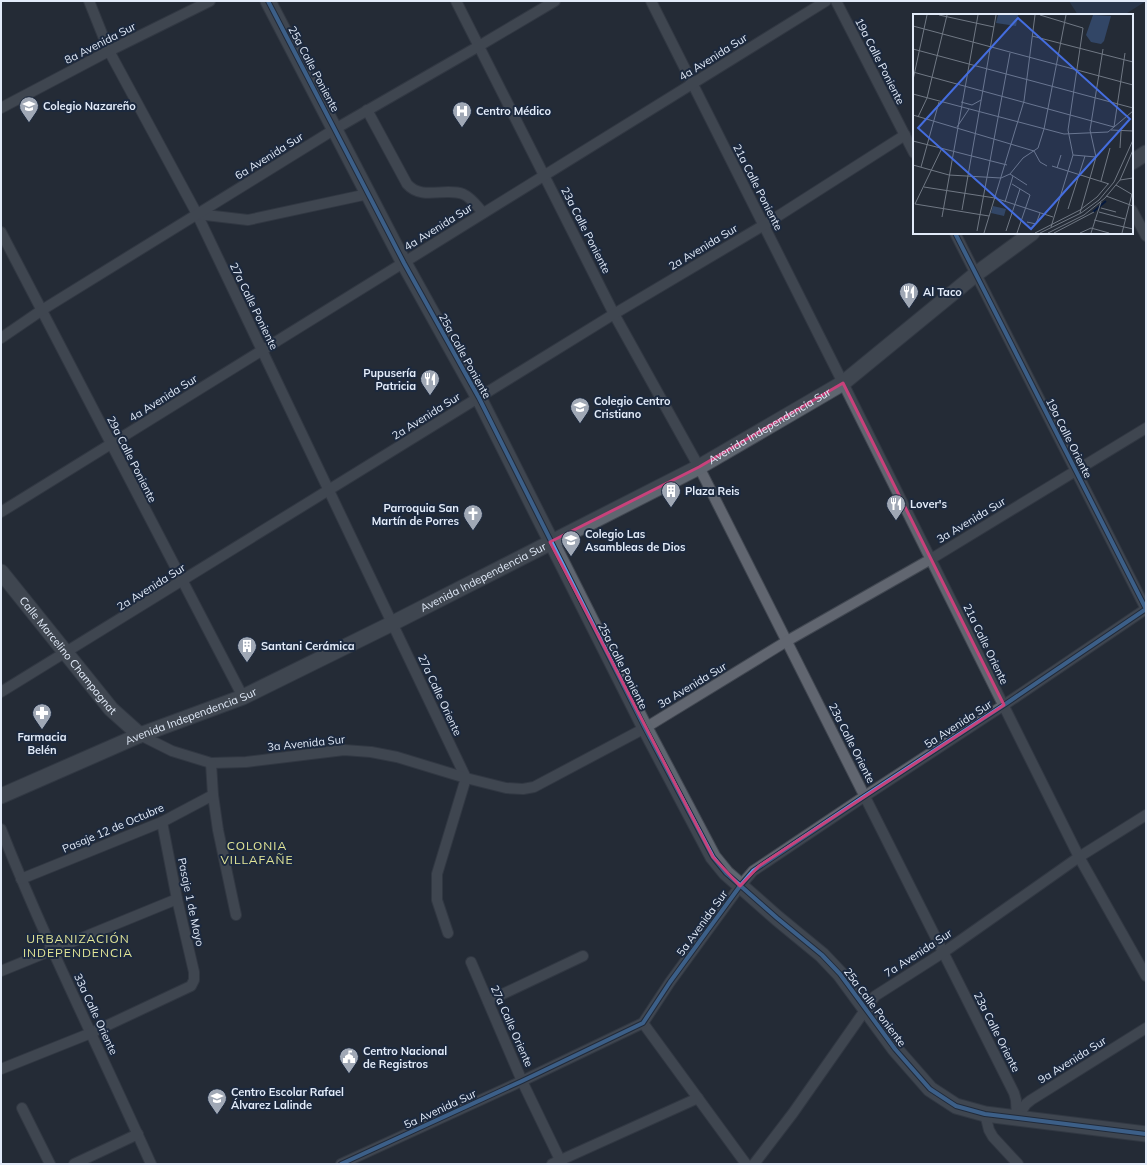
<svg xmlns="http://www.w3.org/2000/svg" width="1147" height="1165" font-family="Mulish,sans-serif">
<rect width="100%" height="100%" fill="#242b36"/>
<polygon fill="#324666" points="1069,1 1146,1 1124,15 1078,15"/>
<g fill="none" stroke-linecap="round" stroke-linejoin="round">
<defs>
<g id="street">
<polyline points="89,1 109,51 197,214 466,778 437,874 437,900 448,933"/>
<polyline points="456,1 614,314 699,467 1014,1093 1016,1100 1017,1118"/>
<polyline points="651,1 843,383 1079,857 1146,976"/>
<polyline points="836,1 914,153"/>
<polyline points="1,108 109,51 210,1"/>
<path d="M367 110 407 184C422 201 445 187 463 194 472 198 477 206 483 213"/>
<polyline points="1132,210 1146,236"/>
<polyline points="197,214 248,220 368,194"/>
<polyline points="1,232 243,697"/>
<polyline points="1,338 42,310 335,129 479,46 555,1"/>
<polyline points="1,512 826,1"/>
<polyline points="1,692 614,314 764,225 905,135"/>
<polyline points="140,735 172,751 211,763 246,762 344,750 371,752 397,757 466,778 506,788 523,789 534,787 645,728 787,641 931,559 1146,428"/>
<polyline points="211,763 213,795 218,830 236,915"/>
<path d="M1 829C46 943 101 1052 151 1164"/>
<polyline points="21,879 162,822 213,795"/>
<polyline points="471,962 522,1081 562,1164"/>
<polyline points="1,971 177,899"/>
<polyline points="488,1001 583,956"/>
<polyline points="643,1023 746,1164"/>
<polyline points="1,1069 91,1033 191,986 194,980 194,972 177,899 162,822"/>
<polyline points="22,1108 50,1164"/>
<polyline points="985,1114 989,1130 993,1137 1018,1164"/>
<polyline points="1017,1118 1026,1104 1031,1100 1146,1028"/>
<polyline points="74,1164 138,1134"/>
<polyline points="341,1164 522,1081 643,1023 670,982 740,886 753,871 865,796 1004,705 1146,609 955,233"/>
<polyline points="552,1164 698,1098"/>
<polyline points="754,1164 793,1113 875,996 944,952 1079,857 1146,815"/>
</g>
<g id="secondary">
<polyline points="268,1 404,263 479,398 645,728 713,857 726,873 777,918 822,955 840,974 895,1049 930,1089 956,1106 985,1114 1146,1134"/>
<polyline points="1132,162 1146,153"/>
<path id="s1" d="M1 572 111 709 140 735"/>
<path id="s2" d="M1 796 140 735 243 697 393 623 699 467 843 383 976 274 1032 233"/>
</g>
</defs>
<use href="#street" stroke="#414751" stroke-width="12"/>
<use href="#secondary" stroke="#414751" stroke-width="17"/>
<use href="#street" stroke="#616670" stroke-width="10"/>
<use href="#secondary" stroke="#5f6670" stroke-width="15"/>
<defs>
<g id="cycleway">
<polyline points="268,1 404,263 479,398 645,728 713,857 726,873 777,918 822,955 840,974 895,1049 930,1089 956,1106 985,1114 1146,1134"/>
<polyline points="341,1164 522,1081 643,1023 670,982 740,886 753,871 865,796 1004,705 1146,609 955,233"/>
</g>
</defs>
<use href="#cycleway" stroke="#1c293e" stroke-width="6"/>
<use href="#cycleway" stroke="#5a9eea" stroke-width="4"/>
</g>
<path d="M0 0H1147V1165H0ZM843 383 1004 705 759 866 740 886 713 857 550 542 699 467Z" fill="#242b36" fill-opacity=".55" fill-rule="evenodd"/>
<path fill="none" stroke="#c8427b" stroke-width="3" stroke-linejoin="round" d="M843 383 1004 705 759 866 740 886 713 857 550 542 699 467Z"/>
<defs>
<symbol id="school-pin" viewBox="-11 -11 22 30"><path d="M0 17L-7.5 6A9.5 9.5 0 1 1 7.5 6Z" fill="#a0a8b5" stroke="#1c293e"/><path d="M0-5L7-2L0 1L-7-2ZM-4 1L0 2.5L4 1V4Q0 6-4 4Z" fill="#fff"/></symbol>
<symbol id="hospital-pin" viewBox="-11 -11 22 30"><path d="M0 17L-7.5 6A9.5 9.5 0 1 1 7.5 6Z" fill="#a0a8b5" stroke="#1c293e"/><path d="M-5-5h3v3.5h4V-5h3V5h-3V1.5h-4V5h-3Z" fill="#fff"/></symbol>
<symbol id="restaurant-pin" viewBox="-11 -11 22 30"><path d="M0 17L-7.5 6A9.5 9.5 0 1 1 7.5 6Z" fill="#a0a8b5" stroke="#1c293e"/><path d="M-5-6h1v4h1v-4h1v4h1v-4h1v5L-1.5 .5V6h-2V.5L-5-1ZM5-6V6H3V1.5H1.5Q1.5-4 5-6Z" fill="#fff"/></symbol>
<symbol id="building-pin" viewBox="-11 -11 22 30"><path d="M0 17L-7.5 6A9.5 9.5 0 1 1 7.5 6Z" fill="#a0a8b5" stroke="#1c293e"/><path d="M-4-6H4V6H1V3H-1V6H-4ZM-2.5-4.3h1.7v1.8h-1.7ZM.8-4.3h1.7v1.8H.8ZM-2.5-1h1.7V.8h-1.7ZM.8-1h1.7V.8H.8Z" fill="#fff"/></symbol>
<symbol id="church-pin" viewBox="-11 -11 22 30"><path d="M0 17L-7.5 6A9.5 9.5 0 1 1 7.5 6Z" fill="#a0a8b5" stroke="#1c293e"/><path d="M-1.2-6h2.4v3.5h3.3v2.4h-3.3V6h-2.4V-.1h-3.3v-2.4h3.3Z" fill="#fff"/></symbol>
<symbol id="pharmacy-pin" viewBox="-11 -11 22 30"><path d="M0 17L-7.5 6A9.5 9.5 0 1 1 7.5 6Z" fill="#a0a8b5" stroke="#1c293e"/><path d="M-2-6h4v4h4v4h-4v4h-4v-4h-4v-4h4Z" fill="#fff"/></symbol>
<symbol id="civic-pin" viewBox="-11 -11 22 30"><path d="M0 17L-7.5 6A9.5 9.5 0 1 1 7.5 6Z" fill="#a0a8b5" stroke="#1c293e"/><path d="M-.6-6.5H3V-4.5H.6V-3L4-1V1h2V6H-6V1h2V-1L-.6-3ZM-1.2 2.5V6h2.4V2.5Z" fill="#fff"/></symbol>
</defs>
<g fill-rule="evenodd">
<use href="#school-pin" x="18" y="95" width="22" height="30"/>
<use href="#hospital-pin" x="451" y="100" width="22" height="30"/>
<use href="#restaurant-pin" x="898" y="281" width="22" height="30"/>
<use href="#restaurant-pin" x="419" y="368" width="22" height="30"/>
<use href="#school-pin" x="569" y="396" width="22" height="30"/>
<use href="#building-pin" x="660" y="480" width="22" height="30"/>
<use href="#restaurant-pin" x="885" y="493" width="22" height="30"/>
<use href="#church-pin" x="462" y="503" width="22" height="30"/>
<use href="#school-pin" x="560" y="529" width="22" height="30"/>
<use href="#building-pin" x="236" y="635" width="22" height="30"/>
<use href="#pharmacy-pin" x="31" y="702" width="22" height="30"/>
<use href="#civic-pin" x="338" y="1046" width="22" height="30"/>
<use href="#school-pin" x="206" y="1087" width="22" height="30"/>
</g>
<g text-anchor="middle" stroke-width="4" stroke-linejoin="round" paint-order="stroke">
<g font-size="11" fill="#e2ebf9" stroke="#1c293e">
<text transform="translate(100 43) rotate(-27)" y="4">8a Avenida Sur</text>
<text transform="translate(713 57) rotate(-32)" y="4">4a Avenida Sur</text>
<text transform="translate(880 61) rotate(63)" y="4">19a Calle Poniente</text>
<text transform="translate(314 69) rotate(62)" y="4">25a Calle Poniente</text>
<text transform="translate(269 156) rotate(-32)" y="4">6a Avenida Sur</text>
<text transform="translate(758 187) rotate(63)" y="4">21a Calle Poniente</text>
<text transform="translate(438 227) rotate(-32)" y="4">4a Avenida Sur</text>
<text transform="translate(586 230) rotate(63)" y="4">23a Calle Poniente</text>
<text transform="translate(703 247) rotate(-31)" y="4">2a Avenida Sur</text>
<text transform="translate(254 306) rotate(64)" y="4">27a Calle Poniente</text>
<text transform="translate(465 356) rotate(61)" y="4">25a Calle Poniente</text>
<text transform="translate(163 398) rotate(-32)" y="4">4a Avenida Sur</text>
<text transform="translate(426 416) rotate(-32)" y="4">2a Avenida Sur</text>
<text dy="4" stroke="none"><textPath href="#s2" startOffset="854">Avenida Independencia Sur</textPath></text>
<text transform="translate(1069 438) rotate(63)" y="4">19a Calle Oriente</text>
<text transform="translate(132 459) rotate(63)" y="4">29a Calle Poniente</text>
<text transform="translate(971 520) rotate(-31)" y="4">3a Avenida Sur</text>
<text dy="4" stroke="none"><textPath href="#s2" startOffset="530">Avenida Independencia Sur</textPath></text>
<text transform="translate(151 587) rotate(-32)" y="4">2a Avenida Sur</text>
<text transform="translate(986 644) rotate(64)" y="4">21a Calle Oriente</text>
<text dy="4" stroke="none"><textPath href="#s1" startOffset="107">Calle Marcelino Champagnat</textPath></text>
<text transform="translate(623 666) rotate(63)" y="4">25a Calle Poniente</text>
<text transform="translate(692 685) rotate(-31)" y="4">3a Avenida Sur</text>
<text transform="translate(440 695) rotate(65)" y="4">27a Calle Oriente</text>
<text dy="4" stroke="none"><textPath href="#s2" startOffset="206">Avenida Independencia Sur</textPath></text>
<text transform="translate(958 724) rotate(-33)" y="4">5a Avenida Sur</text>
<text transform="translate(306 743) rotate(-6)" y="4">3a Avenida Sur</text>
<text transform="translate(852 743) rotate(63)" y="4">23a Calle Oriente</text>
<text transform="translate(113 828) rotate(-23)" y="4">Pasaje 12 de Octubre</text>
<text transform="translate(191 902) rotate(78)" y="4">Pasaje 1 de Mayo</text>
<text transform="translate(702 923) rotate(-54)" y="4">5a Avenida Sur</text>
<text transform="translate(918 953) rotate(-33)" y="4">7a Avenida Sur</text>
<text transform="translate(875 1007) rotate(53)" y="4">25a Calle Poniente</text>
<text transform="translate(96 1014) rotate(65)" y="4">33a Calle Oriente</text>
<text transform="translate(512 1026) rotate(66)" y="4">27a Calle Oriente</text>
<text transform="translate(997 1032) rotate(63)" y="4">23a Calle Oriente</text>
<text transform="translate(1072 1060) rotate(-32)" y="4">9a Avenida Sur</text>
<text transform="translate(440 1109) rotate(-25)" y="4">5a Avenida Sur</text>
</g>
<g font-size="11" font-weight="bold" fill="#e2ebf9" stroke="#1c293e" text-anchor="start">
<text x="43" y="110">Colegio Nazareño</text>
<text x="476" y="115">Centro Médico</text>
<text x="923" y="296">Al Taco</text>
<text x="416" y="377" text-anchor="end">Pupusería<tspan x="416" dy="13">Patricia</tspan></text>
<text x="594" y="405">Colegio Centro<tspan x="594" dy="13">Cristiano</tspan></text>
<text x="685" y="495">Plaza Reis</text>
<text x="910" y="508">Lover's</text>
<text x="459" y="512" text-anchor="end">Parroquia San<tspan x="459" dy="13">Martín de Porres</tspan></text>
<text x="585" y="538">Colegio Las<tspan x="585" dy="13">Asambleas de Dios</tspan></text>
<text x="261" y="650">Santani Cerámica</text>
<text x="42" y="741" text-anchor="middle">Farmacia<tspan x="42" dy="13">Belén</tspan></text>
<text x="363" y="1055">Centro Nacional<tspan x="363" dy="13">de Registros</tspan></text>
<text x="231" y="1096">Centro Escolar Rafael<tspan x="231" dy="13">Álvarez Lalinde</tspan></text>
</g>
<g font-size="12" letter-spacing="1" fill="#e4e798" stroke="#1c293e">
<text x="257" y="850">COLONIA<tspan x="257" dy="14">VILLAFAÑE</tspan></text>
<text x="78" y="943">URBANIZACIÓN<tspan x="78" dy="14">INDEPENDENCIA</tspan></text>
</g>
</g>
<g transform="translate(913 14)">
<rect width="220" height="220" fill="#242b36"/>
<path d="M85 1H105L103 12 83 9ZM180 1 198 2 191 27 188 30 178 28 173 21ZM80 192 93 195 91 202 78 199Z" fill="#324666"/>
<path fill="none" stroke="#04183d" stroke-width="2" d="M180 198 193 187"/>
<path fill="none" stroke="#707884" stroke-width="1" d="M26 1 81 13M127 1 170 14 155 116 160 141 138 213M0 12 220 71M119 22 220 48M0 35 220 94M0 58 201 113 212 39M0 66 14 1M0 80 151 120 195 118 220 97M48 88 59 91 68 86M0 101 121 137 127 148 134 152M5 103 14 84 34 1M44 113 56 95M198 116 220 117M0 127 94 151M29 134 2 190 76 202M207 134 208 117M160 141 183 143M0 151 36 161 88 164 97 160 110 144 125 134 131 115 153 1M139 152 196 170M8 153 26 88M144 154 148 141M97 160 114 171M207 166 220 164M188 167 197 134M99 170 117 181 104 219M203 171 220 181M11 173 82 184 140 203M193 182 220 192M92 188 100 162M188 194 203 198M155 195 172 142M49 196 83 1M186 198 212 205M167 199 183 143 177 116 190 35M29 203 65 1M181 206 220 215M114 208 123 210 127 199M64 217 97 39M93 217 107 175M71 219 111 87 122 1M122 219 167 196 184 183 195 170M127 219 168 199 186 186 201 168 220 126M135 219 171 201 192 184 207 166 220 136M141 219 181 198M167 219 178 214 196 219M178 219 188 188M209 219 219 180"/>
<path fill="#446ddf" fill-opacity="0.15" stroke="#446ddf" stroke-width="2" d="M105 4 217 105 118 215 5 114Z"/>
<rect width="220" height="220" fill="none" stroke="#e2ebf9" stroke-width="2"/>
</g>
<rect width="1147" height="1165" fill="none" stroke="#e2ebf9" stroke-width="4"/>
</svg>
